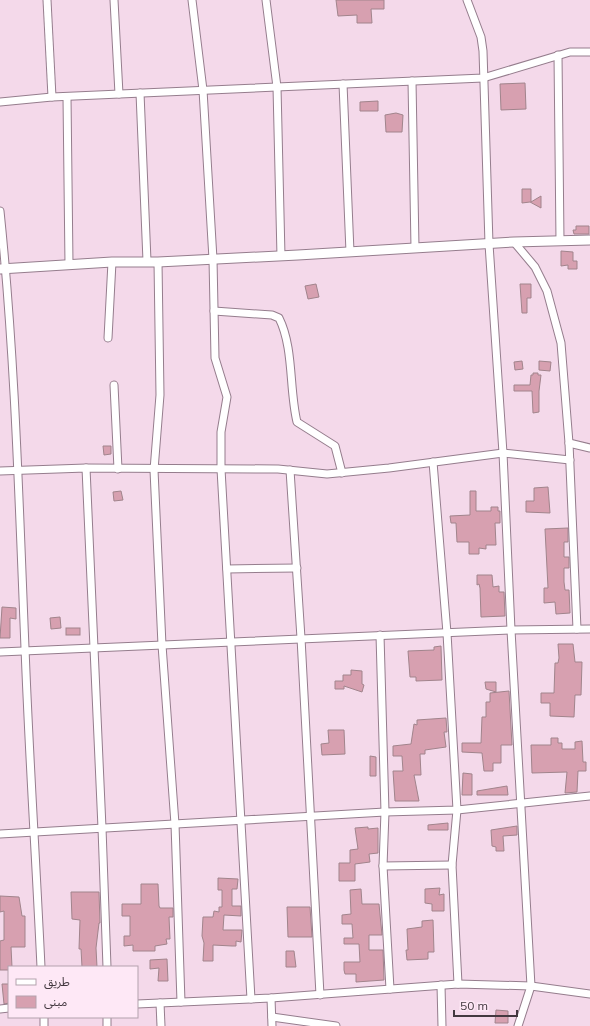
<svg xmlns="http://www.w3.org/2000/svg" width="590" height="1026" font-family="Mulish,'Noto Sans Arabic',sans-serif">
<rect width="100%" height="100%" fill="#f4d9ea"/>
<g fill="#d7a0b0" stroke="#a1848c">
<polygon points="336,0 384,0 384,9 371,9 372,23 357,23 357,15 338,16"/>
<polygon points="525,83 526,109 501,110 500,84"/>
<polygon points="378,101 378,111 360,111 360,102"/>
<polygon points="396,113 403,115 402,132 386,132 385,115"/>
<polygon points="522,189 531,189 531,202 541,196 541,208 530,202 522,203"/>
<polygon points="576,226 589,226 589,234 574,234 573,230 576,230"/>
<polygon points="561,251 573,252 573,261 577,261 577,269 568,269 568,265 561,266"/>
<polygon points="316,284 319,297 308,299 305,286"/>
<polygon points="520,284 531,284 531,298 527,298 527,313 522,313"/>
<polygon points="522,361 523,369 515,370 514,362"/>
<polygon points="539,361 551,362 550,371 539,370"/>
<polygon points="533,373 538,373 538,375 541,375 539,391 539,412 533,413 532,391 514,391 514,385 530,385 531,375 533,375"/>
<polygon points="103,446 111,446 111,454 104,455"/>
<polygon points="548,487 550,513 526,512 526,501 534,501 534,488"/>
<polygon points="121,491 123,500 114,501 113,492"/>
<polygon points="470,491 476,491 476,511 491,511 491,507 498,507 498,511 500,511 500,523 495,523 496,545 486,545 486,549 479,548 479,554 469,554 469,542 457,542 456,523 451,523 450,516 470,515"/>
<polygon points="568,528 568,542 564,542 564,557 569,557 569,568 564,568 564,582 565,590 569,590 570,613 556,614 555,602 544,603 544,588 548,588 545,529"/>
<polygon points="477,575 492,575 493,587 499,586 499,592 504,592 505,616 481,617 480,588 479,584 477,585"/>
<polygon points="2,607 16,608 16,619 10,618 10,638 0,638"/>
<polygon points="60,617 61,628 51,629 50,618"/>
<rect x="66" y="628" width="14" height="7"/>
<polygon points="558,644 573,644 575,662 582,662 581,695 575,695 574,717 550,716 550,703 541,703 541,693 554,693 555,663 558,663 559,658"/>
<polygon points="441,646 442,680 416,681 416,677 410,677 408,651 434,650 434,647"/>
<polygon points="351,670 362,671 362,684 364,685 362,692 344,686 344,689 335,689 335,681 343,681 343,675 351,675"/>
<polygon points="485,682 496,682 496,692 486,689"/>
<polygon points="509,691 512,745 501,745 501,763 493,763 493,771 484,771 482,753 462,752 462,743 481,743 482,717 486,717 486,702 490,702 490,693"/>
<polygon points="446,718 447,732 444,732 446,747 425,750 425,754 420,754 421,775 414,775 419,801 395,801 393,771 403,771 402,756 393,756 393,746 411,744 414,724 417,725 417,720"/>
<polygon points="328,730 344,730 345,754 322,755 321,744 329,743"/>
<polygon points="551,738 558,738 558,743 562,743 562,749 575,749 575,742 582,741 583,762 586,762 586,771 578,771 577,792 565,793 567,772 532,773 531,745 551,745"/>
<polygon points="370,756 376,757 376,776 370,776"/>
<polygon points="463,773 472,774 472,795 462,795"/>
<polygon points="507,786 508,795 477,795 477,791"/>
<polygon points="448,823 448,830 428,830 428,825"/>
<polygon points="517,826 517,835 503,836 504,851 496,851 496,847 492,846 491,830"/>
<polygon points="368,827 368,829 378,828 378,853 369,854 370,862 355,864 355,881 339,881 339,863 350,863 350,850 358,849 355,828"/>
<polygon points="218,878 238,879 237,889 232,889 232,906 241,906 241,916 224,915 223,930 242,930 241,942 236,941 236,946 232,946 213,945 213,961 203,961 204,943 202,936 203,917 213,917 214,911 219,912 219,907 222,907 222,890 218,890"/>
<polygon points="141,884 158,884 159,906 160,908 173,908 173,917 169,917 170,939 166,939 167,944 155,946 155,951 133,951 133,945 124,946 124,936 130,936 130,916 122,916 122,904 141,904"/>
<polygon points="440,888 439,895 444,894 444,911 432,911 432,904 425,903 425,889"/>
<polygon points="361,889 362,904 379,904 382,935 369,935 369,950 383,950 384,980 356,982 356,974 345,974 344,970 344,962 360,962 359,944 344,944 344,938 353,938 352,924 342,924 342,915 351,914 350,890"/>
<polygon points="71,892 99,892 100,923 99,923 96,948 97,967 82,967 81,949 79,949 80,920 72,919"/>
<polygon points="0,896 19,897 22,916 25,916 25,947 11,947 12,967 9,967 9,970 0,970 0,941 4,940 4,911 0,912"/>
<polygon points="287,907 310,907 312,937 288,937"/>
<polygon points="433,920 434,952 428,952 428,959 407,960 406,950 408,950 407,929 422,927 422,921"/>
<polygon points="286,951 294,951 296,967 286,967"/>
<polygon points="167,959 168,981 158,981 159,968 150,969 150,960"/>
<polygon points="2,984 9,984 9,1003 4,1004"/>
<polygon points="496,1010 508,1011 508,1023 495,1023"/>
</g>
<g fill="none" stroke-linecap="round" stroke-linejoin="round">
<defs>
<g id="street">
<polyline points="47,0 52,97"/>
<polyline points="114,0 119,94"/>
<polyline points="192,0 203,90 213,259 215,358 227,397 221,432 221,469 251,999"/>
<polyline points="266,0 277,87 281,256"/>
<polyline points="467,0 481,37 483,51 489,244 503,453 511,630 531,986 518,1026"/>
<polyline points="558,55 560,241"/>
<polyline points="412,81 415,248"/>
<polyline points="343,84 350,252"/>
<polyline points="140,93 147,261"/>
<polyline points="67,97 69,264"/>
<polyline points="0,102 52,97 483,78 570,52 590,52"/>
<path d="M0 211C15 356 19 502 25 648 29 754 36 861 41 967"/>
<polyline points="514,242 535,267 547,291 561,343 569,443 577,629"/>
<polyline points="158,262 160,395 154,470 162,645 175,824 181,1002"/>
<path d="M214 311 272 315 279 318C294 348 289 389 297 422L335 446 342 473"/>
<polyline points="108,338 112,262"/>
<polyline points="114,385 118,469"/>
<polyline points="569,443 590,448"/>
<polyline points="433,462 447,633 457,810 452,865 458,984"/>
<polyline points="86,468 102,828 107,967"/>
<polyline points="290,470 301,638 320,995"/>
<polyline points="0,471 86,468 278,469 327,474 389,468 503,453 570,460"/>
<polyline points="227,569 297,568"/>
<polyline points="380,635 385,812 383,866 390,989"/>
<polyline points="0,652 511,630 590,629"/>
<polyline points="0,834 385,812 457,810 590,796"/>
<polyline points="383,866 452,865"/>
<polyline points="441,985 442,1026"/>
<polyline points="271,998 272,1026"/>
<polyline points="160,1003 161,1026"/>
<polyline points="137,1004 271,998 458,984 531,986 590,994"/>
<polyline points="0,1009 9,1008"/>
<polyline points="272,1017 336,1026"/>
<polyline points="44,1026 44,1017"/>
<polyline points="107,1026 107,1017"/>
</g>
<polyline id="secondary" points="0,269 112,262 158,262 298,255 514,242 590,240"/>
</defs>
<use href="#street" stroke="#957d8d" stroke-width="9"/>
<use href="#secondary" stroke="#957d8d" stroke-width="11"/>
<use href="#street" stroke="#fff" stroke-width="7"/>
<use href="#secondary" stroke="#fff" stroke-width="9"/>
</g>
<rect x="8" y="966" width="130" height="52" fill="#fee8f6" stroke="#b3a2ad"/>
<rect x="16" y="979" width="20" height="6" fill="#ffffff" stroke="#b3a2ad"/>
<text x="44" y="986" font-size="12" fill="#43383f">طريق</text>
<rect x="16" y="996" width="20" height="12" fill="#d7a0b0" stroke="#b3a2ad"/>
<text x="44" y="1006" font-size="12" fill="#43383f">مبنى</text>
<path d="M454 1010v6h63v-6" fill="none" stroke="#43383f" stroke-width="2"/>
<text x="460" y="1010" font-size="12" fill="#43383f" stroke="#fee8f6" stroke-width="3" paint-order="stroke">50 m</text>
</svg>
